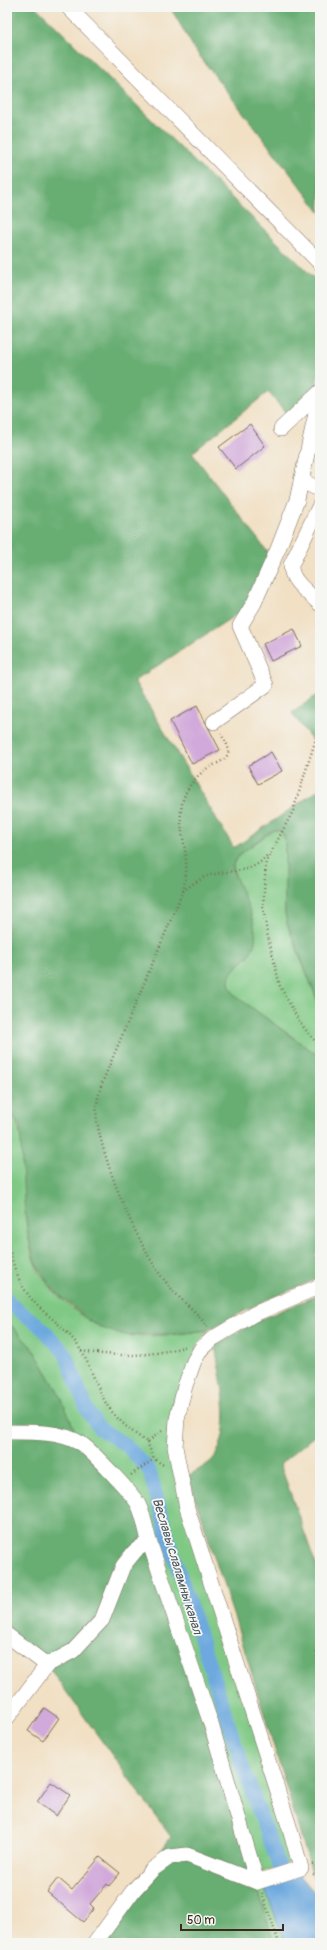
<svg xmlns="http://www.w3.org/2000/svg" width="327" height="1950" font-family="Pangolin,sans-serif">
<rect width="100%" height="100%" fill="#f6f6f2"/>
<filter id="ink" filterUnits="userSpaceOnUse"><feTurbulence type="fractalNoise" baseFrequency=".025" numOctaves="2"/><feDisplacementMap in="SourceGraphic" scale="8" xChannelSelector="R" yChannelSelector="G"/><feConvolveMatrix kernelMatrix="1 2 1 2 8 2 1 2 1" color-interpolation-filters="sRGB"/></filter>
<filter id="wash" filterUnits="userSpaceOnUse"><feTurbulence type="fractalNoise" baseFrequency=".012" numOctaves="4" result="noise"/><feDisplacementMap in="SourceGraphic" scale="16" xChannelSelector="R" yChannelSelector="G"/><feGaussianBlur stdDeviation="0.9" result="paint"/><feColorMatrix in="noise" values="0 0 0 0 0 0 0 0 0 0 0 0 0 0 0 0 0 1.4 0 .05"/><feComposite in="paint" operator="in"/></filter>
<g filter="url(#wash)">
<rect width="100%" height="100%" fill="#f1e0c4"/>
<g fill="#80c985" stroke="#5e7a52">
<path d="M274 830 280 831 284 836 285 842V913L287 924 320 1007V1057L237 997C219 977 234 969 249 956L233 864 240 854Z"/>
<path d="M7 1108C28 1131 22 1168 24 1198 25 1219 28 1241 34 1261 45 1291 94 1332 126 1335 153 1338 181 1334 208 1330L197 1346 170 1446 294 1861 257 1874 60 1395 33 1349 7 1321Z"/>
<polygon points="263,1884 286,1943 274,1943 257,1886"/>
</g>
<g fill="#68ad72" stroke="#526c48">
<path d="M13 7H36L320 284V368L315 390 288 415 268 392 192 453 273 559 254 603 134 681 234 848 320 789V1007L287 923 285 913V842L284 836 280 831 274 830 268 833 240 854 233 864V871C240 888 259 924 255 942 250 966 213 970 237 997L320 1057V1249C311 1255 318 1261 320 1268 321 1271 320 1276 320 1278L266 1300 208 1330 176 1334 125 1335 105 1329 91 1322 61 1297 48 1283 35 1262 28 1234 24 1200 20 1127 13 1115 7 1108V15Z"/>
<polygon points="170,7 320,7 320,212 195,50"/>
<polygon points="320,693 320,751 292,713"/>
<path d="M320 1294V1431L280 1464 320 1576V1899L245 1651 188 1476C197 1470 212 1464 217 1453 233 1422 220 1378 215 1345L257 1321Z"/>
<polygon points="7,1321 33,1349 60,1395 80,1443 121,1482 139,1504 148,1541 135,1550 122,1566 101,1620 72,1651 57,1660 73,1652 102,1621 124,1567 136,1551 149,1543 209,1725 274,1943 95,1943 171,1837 47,1665 7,1635"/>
</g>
<polygon fill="#6da9de" stroke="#546a7e" points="297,1872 320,1899 320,1943 286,1943 263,1884"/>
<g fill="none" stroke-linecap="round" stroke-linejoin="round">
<polyline stroke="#6da9de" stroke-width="14" points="7,1299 9,1303 40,1326 65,1353 88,1412 100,1429 126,1445 149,1470 170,1544 243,1768 286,1885"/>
</g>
<g id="blocks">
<g fill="#d1a9da">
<polygon points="250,424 265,446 236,469 219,447"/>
<polygon points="294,629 302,646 271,661 263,644"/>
<polygon points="197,706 220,750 192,764 170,721"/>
<polygon points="271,752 282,771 258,784 248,766"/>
<polygon points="44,1708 59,1718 43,1741 28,1731"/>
<polygon points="51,1782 70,1795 56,1816 37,1802"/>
<polygon points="100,1857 120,1873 109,1886 107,1884 90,1904 94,1908 83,1922 47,1892 58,1878 72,1890"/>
</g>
</g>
</g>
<g filter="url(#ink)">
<use href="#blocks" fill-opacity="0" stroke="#7b6a58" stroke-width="1"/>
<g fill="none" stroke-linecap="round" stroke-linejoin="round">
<defs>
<g id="minor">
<polyline points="68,7 320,263"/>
<polyline points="281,429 320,392"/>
<polyline points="301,480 320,490"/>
<path d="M320 505 291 565C290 581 309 593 320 604"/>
<polyline points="214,722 266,685 240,626 254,603 278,549 297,500 320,395"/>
<path d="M7 1432C30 1432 59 1431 80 1443 89 1448 135 1496 139 1506 144 1517 146 1530 149 1541"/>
<polyline points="7,1635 47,1665"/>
<polyline points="7,1718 47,1665 73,1651 102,1620 123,1566 135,1551 149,1541 211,1724 257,1882"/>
<polyline points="95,1943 133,1891 153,1869 170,1857 187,1855 257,1882 301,1868 289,1826 187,1508 175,1447 177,1419 185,1386 194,1361 201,1349 212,1339 254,1314 320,1286"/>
</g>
</defs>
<use href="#minor" stroke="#7b6a58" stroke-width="16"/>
<g stroke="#7b6a58" stroke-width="2.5" stroke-dasharray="1 3" stroke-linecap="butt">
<polyline points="320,726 293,811 266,862 263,906 267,933 280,986 300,1023 320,1047"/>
<path d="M183 891C191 885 201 878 210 875 232 869 252 875 268 854"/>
<path d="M7 1237C12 1265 19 1289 41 1309 53 1320 66 1329 76 1343 90 1362 95 1385 107 1405 117 1420 132 1432 147 1442L162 1431"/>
<path d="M207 1327C201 1316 189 1307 180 1298 172 1290 163 1279 157 1270 133 1233 104 1164 97 1121 95 1105 99 1090 105 1076L183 891C185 881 187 871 186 861 185 839 176 819 184 797 188 786 197 776 206 769 213 764 226 762 228 753 230 746 224 740 221 734"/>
<path d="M81 1351C118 1357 150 1357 187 1346"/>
<polyline points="147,1442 154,1459 165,1466"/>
<polyline points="131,1475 154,1459"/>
<polyline points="316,1652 320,1664"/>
<polyline points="313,1865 320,1864"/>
<polyline points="313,1874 320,1877"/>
<polyline points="262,1893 279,1943"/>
</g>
<use href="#minor" stroke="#fff" stroke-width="15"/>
</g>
</g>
<g text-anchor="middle" stroke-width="3.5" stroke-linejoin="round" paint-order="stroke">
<g font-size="13" font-style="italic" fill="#4c5661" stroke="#f6f6f2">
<text transform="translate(178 1566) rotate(73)" y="5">Веславы слаламны канал</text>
</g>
</g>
<rect width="327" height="1950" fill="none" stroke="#f6f6f2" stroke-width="24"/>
<path d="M181 1924v6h102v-6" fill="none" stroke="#3b2a1e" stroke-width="2"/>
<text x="187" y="1924" font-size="12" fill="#3b2a1e" stroke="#f6f6f2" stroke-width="3" paint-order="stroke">50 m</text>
</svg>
